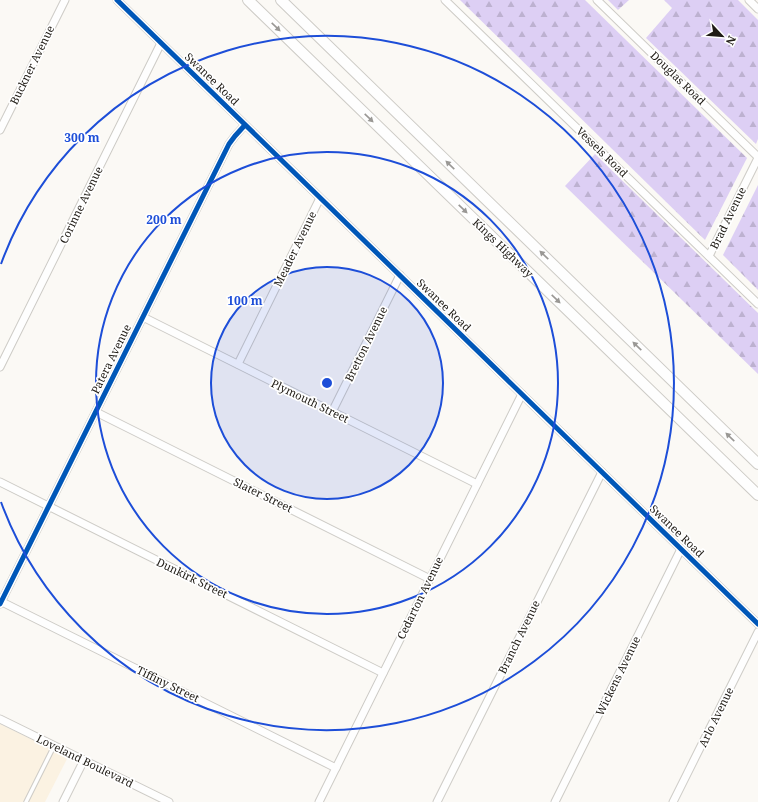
<svg xmlns="http://www.w3.org/2000/svg" width="758" height="802" font-family="'Noto Serif',serif">
<defs>
<pattern id="forest-firs" width="22" height="20" patternUnits="userSpaceOnUse"><rect width="22" height="20" fill="#ddcff4"/><path d="M5 1l3.5 6h-7zM16 11l3.5 6h-7z" fill="#bdb1d0"/></pattern>
</defs>
<rect width="100%" height="100%" fill="#fbf9f5"/>
<polygon fill="#fbf2e2" points="0,724 68,757 45,802 0,802"/>
<g fill="url(#forest-firs)">
<polygon points="460,0 585,0 747,158 705,240"/>
<polygon points="608,0 629,0 618,10"/>
<polygon points="664,0 738,0 758,20 758,139 756,144 646,38 672,8"/>
<polygon points="595,154 758,313 758,374 565,186"/>
<polygon points="758,185 758,290 723,255"/>
</g>
<g fill="none" stroke-linecap="round" stroke-linejoin="round">
<defs>
<polyline id="service" points="26,802 54,746"/>
<g id="minor">
<polyline points="117,0 758,624"/>
<polyline points="445,0 758,304"/>
<polyline points="597,0 758,157"/>
<polyline points="749,0 758,9"/>
<polyline points="0,130 65,0"/>
<polyline points="709,256 758,158"/>
<polyline points="143,317 477,484"/>
<polyline points="238,364 320,198"/>
<polyline points="0,367 161,43"/>
<polyline points="96,412 430,579"/>
<polyline points="332,412 400,275"/>
<polyline points="0,482 383,673"/>
<polyline points="0,601 336,768"/>
<polyline points="0,604 229,144 235,136 245,125"/>
<polyline points="0,719 169,802"/>
<polyline points="63,802 84,760"/>
<polyline points="319,802 522,394"/>
<polyline points="437,802 602,472"/>
<polyline points="555,802 681,549"/>
<polyline points="673,802 758,632"/>
</g>
<g id="secondary">
<polyline points="248,0 758,495"/>
<polyline points="281,0 758,464"/>
</g>
</defs>
<use href="#service" stroke="#cdcbc6" stroke-width="5.5"/>
<use href="#minor" stroke="#cdcbc6" stroke-width="9"/>
<use href="#secondary" stroke="#cdcbc6" stroke-width="12"/>
<use href="#service" stroke="#fefefe" stroke-width="3.5"/>
<use href="#minor" stroke="#fefefe" stroke-width="7"/>
<use href="#secondary" stroke="#fefefe" stroke-width="10"/>
<defs>
<g id="cycleway">
<polyline points="117,0 758,624"/>
<polyline points="0,604 229,144 235,136 245,125"/>
</g>
</defs>
<use href="#cycleway" stroke="#fff" stroke-width="8"/>
<use href="#cycleway" stroke="#0057b8" stroke-width="5"/>
</g>
<defs><path id="oneway-solid" d="M-6-.8H1V-3.2L6.5 0L1 3.2V.8H-6Z"/></defs>
<g fill="#9a9895">
<use href="#oneway-solid" transform="translate(276 27) rotate(44)"/>
<use href="#oneway-solid" transform="translate(369 118) rotate(44)"/>
<use href="#oneway-solid" transform="translate(450 165) rotate(-136)"/>
<use href="#oneway-solid" transform="translate(463 209) rotate(44)"/>
<use href="#oneway-solid" transform="translate(544 255) rotate(-136)"/>
<use href="#oneway-solid" transform="translate(556 299) rotate(44)"/>
<use href="#oneway-solid" transform="translate(637 346) rotate(-136)"/>
<use href="#oneway-solid" transform="translate(730 437) rotate(-136)"/>
</g>
<circle cx="327" cy="383" r="116" fill="#1d4ed8" fill-opacity=".12"/>
<g fill="none" stroke="#1d4ed8" stroke-width="2">
<circle cx="327" cy="383" r="116"/>
<circle cx="327" cy="383" r="231"/>
<path d="M1 264A347 347 0 1 1 1 502"/>
</g>
<g text-anchor="middle" stroke-width="3.5" stroke-linejoin="round" paint-order="stroke">
<g font-size="11" fill="#1f1b15" stroke="#fff">
<text transform="translate(32 65) rotate(-64)" y="4">Buckner Avenue</text>
<text transform="translate(678 78) rotate(44)" y="4">Douglas Road</text>
<text transform="translate(212 79) rotate(44)" y="4">Swanee Road</text>
<text transform="translate(602 152) rotate(44)" y="4">Vessels Road</text>
<text transform="translate(81 205) rotate(-64)" y="4">Corinne Avenue</text>
<text transform="translate(728 218) rotate(-64)" y="4">Brad Avenue</text>
<text transform="translate(503 248) rotate(44)" y="4">Kings Highway</text>
<text transform="translate(295 249) rotate(-64)" y="4">Meader Avenue</text>
<text transform="translate(444 305) rotate(44)" y="4">Swanee Road</text>
<text transform="translate(366 344) rotate(-64)" y="4">Bretton Avenue</text>
<text transform="translate(111 359) rotate(-64)" y="4">Patera Avenue</text>
<text transform="translate(310 401) rotate(26)" y="4">Plymouth Street</text>
<text transform="translate(263 495) rotate(26)" y="4">Slater Street</text>
<text transform="translate(677 531) rotate(44)" y="4">Swanee Road</text>
<text transform="translate(192 578) rotate(26)" y="4">Dunkirk Street</text>
<text transform="translate(420 598) rotate(-64)" y="4">Cedarton Avenue</text>
<text transform="translate(519 637) rotate(-64)" y="4">Branch Avenue</text>
<text transform="translate(618 676) rotate(-64)" y="4">Wickens Avenue</text>
<text transform="translate(168 684) rotate(26)" y="4">Tiffiny Street</text>
<text transform="translate(716 717) rotate(-64)" y="4">Arlo Avenue</text>
<text transform="translate(85 761) rotate(26)" y="4">Loveland Boulevard</text>
</g>
</g>
<circle cx="327" cy="383" r="6" fill="#1d4ed8" stroke="#fff" stroke-width="2"/>
<g font-size="12" text-anchor="middle" font-weight="bold" fill="#1d4ed8" stroke="#fff" stroke-width="3.5" stroke-linejoin="round" paint-order="stroke">
<text x="82" y="142">300 m</text>
<text x="164" y="224">200 m</text>
<text x="245" y="305">100 m</text>
</g>
<g transform="translate(722 36) rotate(116)" stroke="#ffffff" stroke-width="3" paint-order="stroke">
<path d="M0-3L7 15L0 10L-7 15Z" fill="#1f1b15"/>
<text y="-6" font-size="11" font-weight="bold" text-anchor="middle" fill="#1f1b15">N</text>
</g>
</svg>
